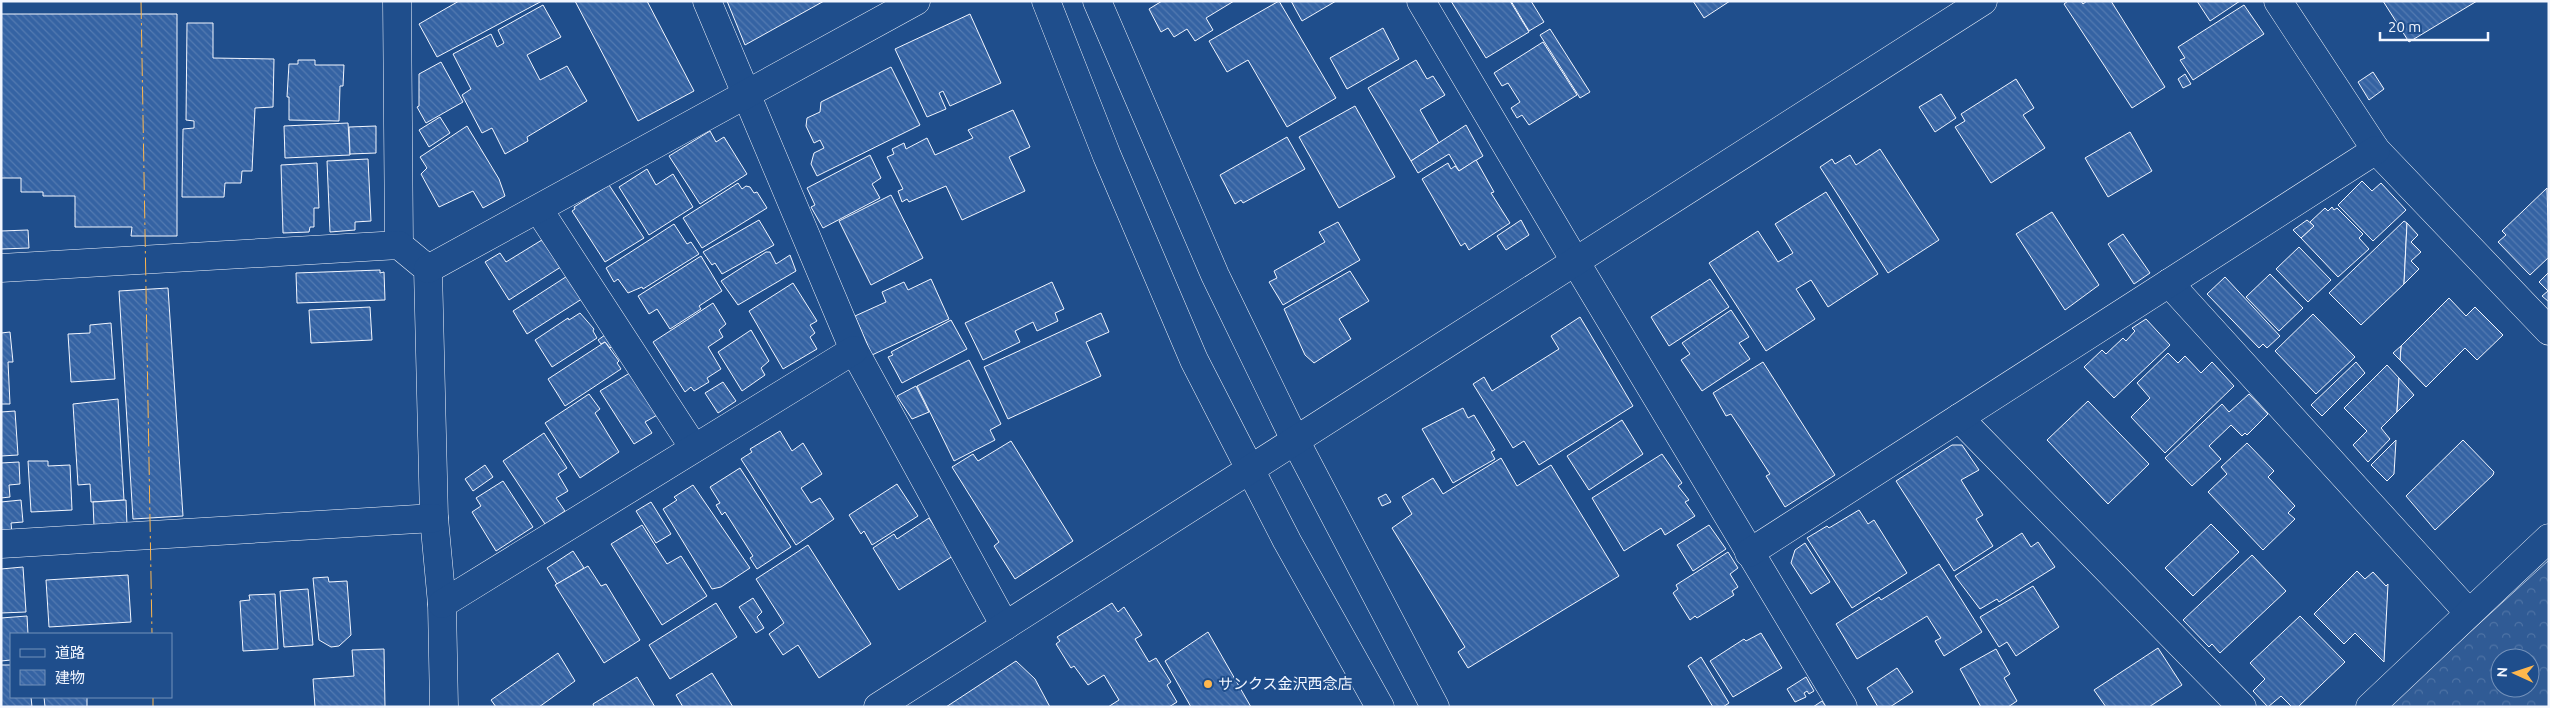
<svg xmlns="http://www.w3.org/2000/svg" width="2550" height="708" font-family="Ubuntu,'Noto Sans JP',sans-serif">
<defs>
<pattern id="forest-crowns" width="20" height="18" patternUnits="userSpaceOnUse" patternTransform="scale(1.25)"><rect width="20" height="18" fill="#305b95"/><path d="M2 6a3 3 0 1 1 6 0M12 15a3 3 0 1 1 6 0" fill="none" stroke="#4e73a5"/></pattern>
<pattern id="building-back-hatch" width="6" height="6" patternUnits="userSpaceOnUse" patternTransform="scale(1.25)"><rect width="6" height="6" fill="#3563a3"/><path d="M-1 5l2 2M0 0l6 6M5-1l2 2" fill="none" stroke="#537ab1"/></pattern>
</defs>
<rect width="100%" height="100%" fill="#1f4e8c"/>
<path fill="url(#forest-crowns)" stroke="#a8bbd7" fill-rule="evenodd" d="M2549 560V707H2388ZM2500 658H2530V688H2500Z"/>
<g fill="url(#building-back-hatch)" stroke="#f2f6ff">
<polygon points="459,1 542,1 437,57 419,24"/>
<polygon points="575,1 647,1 694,91 638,121"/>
<polygon points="727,1 824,1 745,45"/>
<polygon points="1162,1 1234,1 1206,18 1213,30 1195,41 1187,29 1174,37 1168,28 1161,32 1149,9"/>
<polygon points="1279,1 1336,98 1287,127 1248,60 1227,72 1209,41"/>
<polygon points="1291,1 1336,1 1302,21"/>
<polygon points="1451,1 1510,1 1529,32 1486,58"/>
<polygon points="1511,1 1531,1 1544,22 1529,31"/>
<polygon points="1693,1 1730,1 1704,18"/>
<polygon points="2068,1 2081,1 2083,4 2087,1 2111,1 2165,87 2132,108 2064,4"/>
<polygon points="2197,1 2240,1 2210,21"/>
<polygon points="2383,1 2477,1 2409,42"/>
<polygon points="543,5 561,37 527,55 540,80 567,66 587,101 527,137 528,141 505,154 492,128 482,133 462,95 471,89 453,54 491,34 497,47 504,43 498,30"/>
<polygon points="2244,5 2264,34 2193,80 2180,60 2185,58 2178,47"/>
<polygon points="1,14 177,14 177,236 131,236 132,227 75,227 75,196 43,196 43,192 21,192 21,178 1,178"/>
<polygon points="970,14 1001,83 950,106 943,91 939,93 946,109 927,117 895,49"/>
<polygon points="187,23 213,23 213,58 274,59 273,107 255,108 252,171 242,171 241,183 225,183 224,197 182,197 183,129 194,128 194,121 186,120"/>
<polygon points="1383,28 1399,59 1347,89 1330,58"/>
<polygon points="1550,29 1590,92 1580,98 1540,35"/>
<polygon points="1543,42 1577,95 1529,125 1522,115 1517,118 1511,108 1520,102 1508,83 1502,86 1494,73"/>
<polygon points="298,60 315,60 315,65 344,65 343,86 340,86 339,121 289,120 289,97 287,97 289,64 298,64"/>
<polygon points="1416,60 1427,79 1433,76 1445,95 1420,110 1439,143 1411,161 1368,88"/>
<polygon points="441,62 463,102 426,123 417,107 419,106 419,74"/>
<polygon points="891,67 920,125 817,176 811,164 814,153 824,148 820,140 814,143 806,126 807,118 820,112 821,102"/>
<polygon points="2373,72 2384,89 2369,100 2358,82"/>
<polygon points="2185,74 2191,84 2183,88 2178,79"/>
<polygon points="2016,79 2034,108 2023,115 2045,148 1991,183 1955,127 1965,121 1961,114"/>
<polygon points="1941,94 1956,118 1935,132 1919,107"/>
<polygon points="1355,106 1395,177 1339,208 1299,137"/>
<polygon points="1013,110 1030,147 1009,157 1025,191 962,220 946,186 909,202 907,199 902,202 898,191 903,189 887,157 894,154 892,149 904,143 906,149 927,138 935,155 973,138 968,130"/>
<polygon points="440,117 450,133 429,147 419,130"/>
<polygon points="348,123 350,155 285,158 284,126"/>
<polygon points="1466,125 1483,156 1459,171 1449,154 1418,173 1411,161"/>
<polygon points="376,126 376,153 350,154 349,127"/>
<polygon points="467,126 499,179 505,196 483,208 473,191 439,207 421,174 427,168 420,157"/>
<polygon points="710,131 716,142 724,137 747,174 700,204 669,156"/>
<polygon points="2130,132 2152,171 2108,197 2085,158"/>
<polygon points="1287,137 1305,169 1243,203 1241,200 1235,204 1220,175"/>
<polygon points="1880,149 1939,240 1888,273 1820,167 1832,159 1835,164 1850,155 1856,165"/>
<polygon points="870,155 881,178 872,184 880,198 823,228 811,207 815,205 807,188"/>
<polygon points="368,159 371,221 355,222 355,230 330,232 327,161"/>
<polygon points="1476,160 1494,192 1491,193 1510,223 1469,250 1465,243 1461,246 1422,179 1448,163 1451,169 1455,166 1459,171"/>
<polygon points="317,163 319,208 314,208 314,227 310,227 309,232 283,233 281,165"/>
<polygon points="647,169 656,185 673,174 693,207 649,235 619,187"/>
<polygon points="2362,181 2372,191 2381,183 2406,210 2373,241 2338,205"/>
<polygon points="738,183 742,189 746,186 750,187 754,193 757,192 767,208 702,248 683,218"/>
<polygon points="609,185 644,238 605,262 572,211 575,209 574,207"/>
<polygon points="2547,188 2549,257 2530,275 2498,242 2506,235 2502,231"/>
<polygon points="1826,192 1878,274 1828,307 1811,280 1796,289 1815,319 1766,351 1709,263 1758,231 1778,262 1793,253 1775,224"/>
<polygon points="891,195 923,258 871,285 839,221"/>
<polygon points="2332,207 2334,210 2337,208 2363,234 2359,238 2369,249 2338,277 2301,238 2314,226 2310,222 2325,208 2328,211"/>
<polygon points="2052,212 2099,285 2065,310 2016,234"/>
<polygon points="759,220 774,245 722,274 715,263 712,265 703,252"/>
<polygon points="1521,220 1529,235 1506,250 1497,236"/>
<polygon points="2307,220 2314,226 2301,238 2293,230"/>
<polygon points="2404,221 2407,223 2404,284 2361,325 2329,293"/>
<polygon points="1338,222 1360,260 1283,305 1269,282 1277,278 1274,271 1325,242 1319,232"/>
<polygon points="2407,223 2418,235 2411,242 2421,252 2411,261 2419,269 2404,284"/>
<polygon points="674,224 687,244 691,242 699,254 643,289 642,287 628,293 618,279 614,282 606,268"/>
<polygon points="28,230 29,248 1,249 1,231"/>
<polygon points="2123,234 2150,273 2134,284 2108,244"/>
<polygon points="550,235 567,263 509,300 485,262 500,253 506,262"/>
<polygon points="2299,247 2331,280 2308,302 2276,269"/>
<polygon points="766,252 770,252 776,264 790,255 796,271 738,305 721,281"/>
<polygon points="701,256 722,291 699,306 701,309 670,329 657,309 649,314 638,296"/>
<polygon points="380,270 380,273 384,272 385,300 297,303 296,273"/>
<polygon points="575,271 588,295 527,334 513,311"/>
<polygon points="1350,271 1369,301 1339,319 1351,339 1314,363 1305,355 1284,309"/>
<polygon points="2549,272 2549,302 2542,296 2548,291 2539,282"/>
<polygon points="2270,274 2303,308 2279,331 2246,297"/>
<polygon points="2225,277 2280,336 2267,348 2263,344 2259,348 2207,294"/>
<polygon points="931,279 949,319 872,355 855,316 886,302 882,292 904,282 908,290"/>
<polygon points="1710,279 1729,307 1669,346 1651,317"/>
<polygon points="1052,282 1064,309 1055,313 1058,321 1037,331 1033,322 1015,331 1020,342 983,360 965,323"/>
<polygon points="793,283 817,321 810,325 815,333 810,337 817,349 783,369 749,311"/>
<polygon points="168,288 183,516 133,519 119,291"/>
<polygon points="2449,298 2466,316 2475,307 2503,335 2477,360 2465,348 2426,387 2400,360 2401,346"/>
<polygon points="713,303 726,324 719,330 723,337 708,347 721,369 707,378 709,382 694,391 691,387 685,392 653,342"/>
<polygon points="370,307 372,340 311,343 309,310"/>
<polygon points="1731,310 1749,337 1739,343 1750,359 1702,391 1681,360 1690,354 1682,343"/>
<polygon points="580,313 594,329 593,331 597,338 552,367 535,340 568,318 569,320"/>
<polygon points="1101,313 1109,332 1086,342 1101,376 1008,419 984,367"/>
<polygon points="2313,314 2355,357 2316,394 2275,351"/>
<polygon points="1580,317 1633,406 1539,465 1524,441 1513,448 1473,384 1484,377 1492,391 1559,349 1551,336"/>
<polygon points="2146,319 2170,345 2114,398 2084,367 2102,350 2106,354 2123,338 2126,341 2135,331 2132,328"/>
<polygon points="951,320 967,349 902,383 888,357 893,355 891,352"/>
<polygon points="111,323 115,379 71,382 68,334 90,333 90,325"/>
<polygon points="612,330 619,341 610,348 605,342 601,344 598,340"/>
<polygon points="751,330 769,361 761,368 765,375 742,391 718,352"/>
<polygon points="10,332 13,362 8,362 10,404 1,404 1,333"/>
<polygon points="605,342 619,361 617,363 621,369 565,406 548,379"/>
<polygon points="2401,346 2400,360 2393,353"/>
<polygon points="2168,353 2178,363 2185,356 2201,373 2212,362 2234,386 2165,453 2131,417 2150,398 2137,383"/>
<polygon points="969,360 1001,424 990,430 995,440 954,461 917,386"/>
<polygon points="1763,362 1835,475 1785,507 1766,476 1770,474 1731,414 1726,416 1713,393"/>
<polygon points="2356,362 2365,373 2322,416 2311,405"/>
<polygon points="2387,365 2399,378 2397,412 2381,428 2390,439 2368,462 2353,445 2367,431 2344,408"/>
<polygon points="633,371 659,414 645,422 652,433 634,444 600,391"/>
<polygon points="2399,378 2414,395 2397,412"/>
<polygon points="723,382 736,401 718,413 705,393"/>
<polygon points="916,386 929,412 912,419 897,396"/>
<polygon points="589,394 600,409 595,413 619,452 580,478 545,423"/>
<polygon points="2249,394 2268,414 2247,435 2245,433 2242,436 2231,425 2209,446 2221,459 2192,486 2165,458 2222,404 2229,412"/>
<polygon points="118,399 124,500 91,502 90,484 78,485 73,404"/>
<polygon points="2088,401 2149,464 2108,504 2047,440"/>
<polygon points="1463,408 1468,418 1474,415 1495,450 1491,452 1495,459 1453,483 1422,429"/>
<polygon points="15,411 18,455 1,456 1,412"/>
<polygon points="1622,420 1643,454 1589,490 1567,456"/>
<polygon points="780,431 792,451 803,443 822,474 801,488 811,503 820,498 834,519 796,545 741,459 752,452 750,449"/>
<polygon points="544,433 567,468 558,474 568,491 556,498 565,511 545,524 503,461"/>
<polygon points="2396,440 2394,474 2387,481 2371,465"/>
<polygon points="2463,440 2494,472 2493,475 2435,530 2406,496"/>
<polygon points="1011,441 1073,541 1015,579 994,546 999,542 952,467 973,454 978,461"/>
<polygon points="2247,443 2274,471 2268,477 2295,506 2288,513 2295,519 2263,550 2208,492 2227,474 2221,467"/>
<polygon points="1952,445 1962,445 1979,470 1961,480 1983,515 1976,519 1993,546 1954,571 1896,481"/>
<polygon points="1662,454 1682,483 1678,486 1689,500 1685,502 1695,516 1665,535 1661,528 1624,551 1592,498"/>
<polygon points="1501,458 1517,486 1551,465 1619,576 1468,668 1458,652 1465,647 1392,528 1412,514 1402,497 1433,478 1443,494"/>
<polygon points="28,461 48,461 48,466 70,465 72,510 31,512"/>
<polygon points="19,462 20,484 9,485 10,497 1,498 1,463"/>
<polygon points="485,465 493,477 473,491 465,479"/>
<polygon points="740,468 791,547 757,569 750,558 753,556 725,512 722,515 716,505 720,503 710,487"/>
<polygon points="503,481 533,527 496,551 472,512 481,506 476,498"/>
<polygon points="897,484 918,516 872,545 864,531 861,534 849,515"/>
<polygon points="693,485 750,568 721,587 712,589 663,509 677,500 674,497"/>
<polygon points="1386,494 1391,502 1382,506 1378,498"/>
<polygon points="21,500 23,522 11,523 12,533 1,533 1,502"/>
<polygon points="126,500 127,525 94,526 93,502"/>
<polygon points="651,502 671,534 656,543 636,511"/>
<polygon points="1859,510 1868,524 1874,520 1907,573 1852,608 1807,538 1827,526 1829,528"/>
<polygon points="929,518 953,556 899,590 873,548 894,534 897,539"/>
<polygon points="2211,524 2239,552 2193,596 2165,568"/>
<polygon points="642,525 667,564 681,556 707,596 662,625 611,544"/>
<polygon points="1709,525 1726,549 1693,571 1677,545"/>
<polygon points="2022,533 2031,547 2038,542 2055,567 1999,602 1997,599 1980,609 1955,576"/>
<polygon points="1805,543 1830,582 1811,594 1791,563 1795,550"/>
<polygon points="808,545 871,644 819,678 798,645 783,655 769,634 784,623 756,579"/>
<polygon points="573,551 584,568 557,584 547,568"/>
<polygon points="1728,552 1738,568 1730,574 1738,587 1732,591 1734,595 1697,618 1695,616 1690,620 1673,593 1678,589 1676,585"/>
<polygon points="2252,555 2286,591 2220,653 2212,644 2209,647 2183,620"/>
<polygon points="1939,564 1982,632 1944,656 1935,641 1941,638 1927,616 1857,659 1836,624 1879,597 1881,600"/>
<polygon points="588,566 601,586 606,584 640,640 604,663 555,585"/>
<polygon points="23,567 26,612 1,613 1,569"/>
<polygon points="2357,571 2365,579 2373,572 2386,586 2388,584 2384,662 2355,633 2344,644 2314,614"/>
<polygon points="128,575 131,622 49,627 46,580"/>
<polygon points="328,577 329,582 347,581 351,635 339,646 331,647 319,640 313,578"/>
<polygon points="2033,586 2059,627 2016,656 2007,642 1999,647 1980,617"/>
<polygon points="308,589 313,645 284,647 280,591"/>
<polygon points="275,594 278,649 243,651 240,601 250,600 249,595"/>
<polygon points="753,598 762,612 757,617 764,628 756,633 739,607"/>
<polygon points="716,603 737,637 670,679 649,645"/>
<polygon points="1112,603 1118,612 1124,607 1142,635 1135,639 1149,662 1156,658 1171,682 1167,685 1177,702 1169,707 1108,707 1119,700 1104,675 1088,685 1074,666 1071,668 1056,644 1060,641 1057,637"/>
<polygon points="27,616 28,634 11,634 11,660 1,661 1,618"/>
<polygon points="2300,616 2345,662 2298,707 2292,707 2281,696 2268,707 2253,691 2265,679 2250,663"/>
<polygon points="1208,632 1251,707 1191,707 1165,661"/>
<polygon points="1761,633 1782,668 1733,697 1710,661 1744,639 1746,641"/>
<polygon points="2158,648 2182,685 2149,707 2106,707 2094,690"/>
<polygon points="384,649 385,707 315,707 313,679 354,676 352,650"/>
<polygon points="1996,649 2010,674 2004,678 2017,701 2008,707 1981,707 1960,669"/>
<polygon points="558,653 575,681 539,707 496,707 491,700"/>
<polygon points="1701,657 1729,703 1723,707 1713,707 1688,666"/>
<polygon points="1016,661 1035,679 1050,707 946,707"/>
<polygon points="1,665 11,665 11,697 31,697 32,707 1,707"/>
<polygon points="1897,668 1913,692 1890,707 1878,707 1867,688"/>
<polygon points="712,673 733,707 683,707 676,695"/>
<polygon points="637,677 655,707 594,707 593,704"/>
<polygon points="1806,677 1814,691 1809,694 1807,691 1804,693 1806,697 1795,702 1787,689"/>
<polygon points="44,697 87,697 87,707 45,707"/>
<polygon points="1822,701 1826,707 1813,707"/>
</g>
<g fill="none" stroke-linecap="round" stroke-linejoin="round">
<defs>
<g id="minor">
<polyline points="397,1 399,245"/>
<polyline points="707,1 854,350 1005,626"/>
<polyline points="1046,1 1107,156 1194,360 1287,541 1380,707"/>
<polyline points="1097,1 1215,275 1295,440 1435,707"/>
<polyline points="1421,1 1575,261 1843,707"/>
<polyline points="2278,1 2376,150 2549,331"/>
<polyline points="539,210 694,448"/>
<polyline points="1,268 399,245 428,269 434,518 442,604 444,707"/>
<polyline points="428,269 916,1"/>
<polyline points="2169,283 2469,613"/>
<polyline points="1959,418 2242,707"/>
<polyline points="1,544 434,518"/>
<polyline points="1749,553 2376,150"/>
<polyline points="442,604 854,350"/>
<polyline points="878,707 1983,1"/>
<polyline points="2370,707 2549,538"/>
</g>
</defs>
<use href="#minor" stroke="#f2f6ff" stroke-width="29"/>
<use href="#minor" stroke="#1f4e8c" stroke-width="28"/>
<g stroke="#ffb74d" stroke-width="1" stroke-dasharray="18 4 2.5 4" stroke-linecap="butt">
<polyline points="141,1 152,634"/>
<polyline points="153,697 153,707"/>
</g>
</g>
<circle fill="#ffb74d" stroke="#1f4e8c" stroke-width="2" cx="1208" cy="684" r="5"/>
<g text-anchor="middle" stroke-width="4" stroke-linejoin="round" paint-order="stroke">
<g font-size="15" fill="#f2f6ff" stroke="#1f4e8c" text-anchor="start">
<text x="1218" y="689">サンクス金沢西念店</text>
</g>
</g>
<rect width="2550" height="708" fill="none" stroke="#f2f6ff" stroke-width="5"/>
<rect x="10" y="633" width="162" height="65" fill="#1f4e8c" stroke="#7391ba"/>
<rect x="20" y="649" width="25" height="8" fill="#1f4e8c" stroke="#7391ba"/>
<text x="55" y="658" font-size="15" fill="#f2f6ff">道路</text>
<rect x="20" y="670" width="25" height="15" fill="url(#building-back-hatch)" stroke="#7391ba"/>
<text x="55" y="683" font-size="15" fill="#f2f6ff">建物</text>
<g transform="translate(2515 673) rotate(273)"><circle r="24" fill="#1f4e8c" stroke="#7391ba"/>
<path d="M0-4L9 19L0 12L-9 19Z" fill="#ffb74d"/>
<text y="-8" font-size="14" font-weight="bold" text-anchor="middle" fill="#f2f6ff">N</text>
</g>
<path d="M2380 32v8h108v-8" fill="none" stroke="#f2f6ff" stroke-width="2.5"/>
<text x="2388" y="32" font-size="15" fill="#f2f6ff" stroke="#1f4e8c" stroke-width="4" paint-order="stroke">20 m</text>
</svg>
